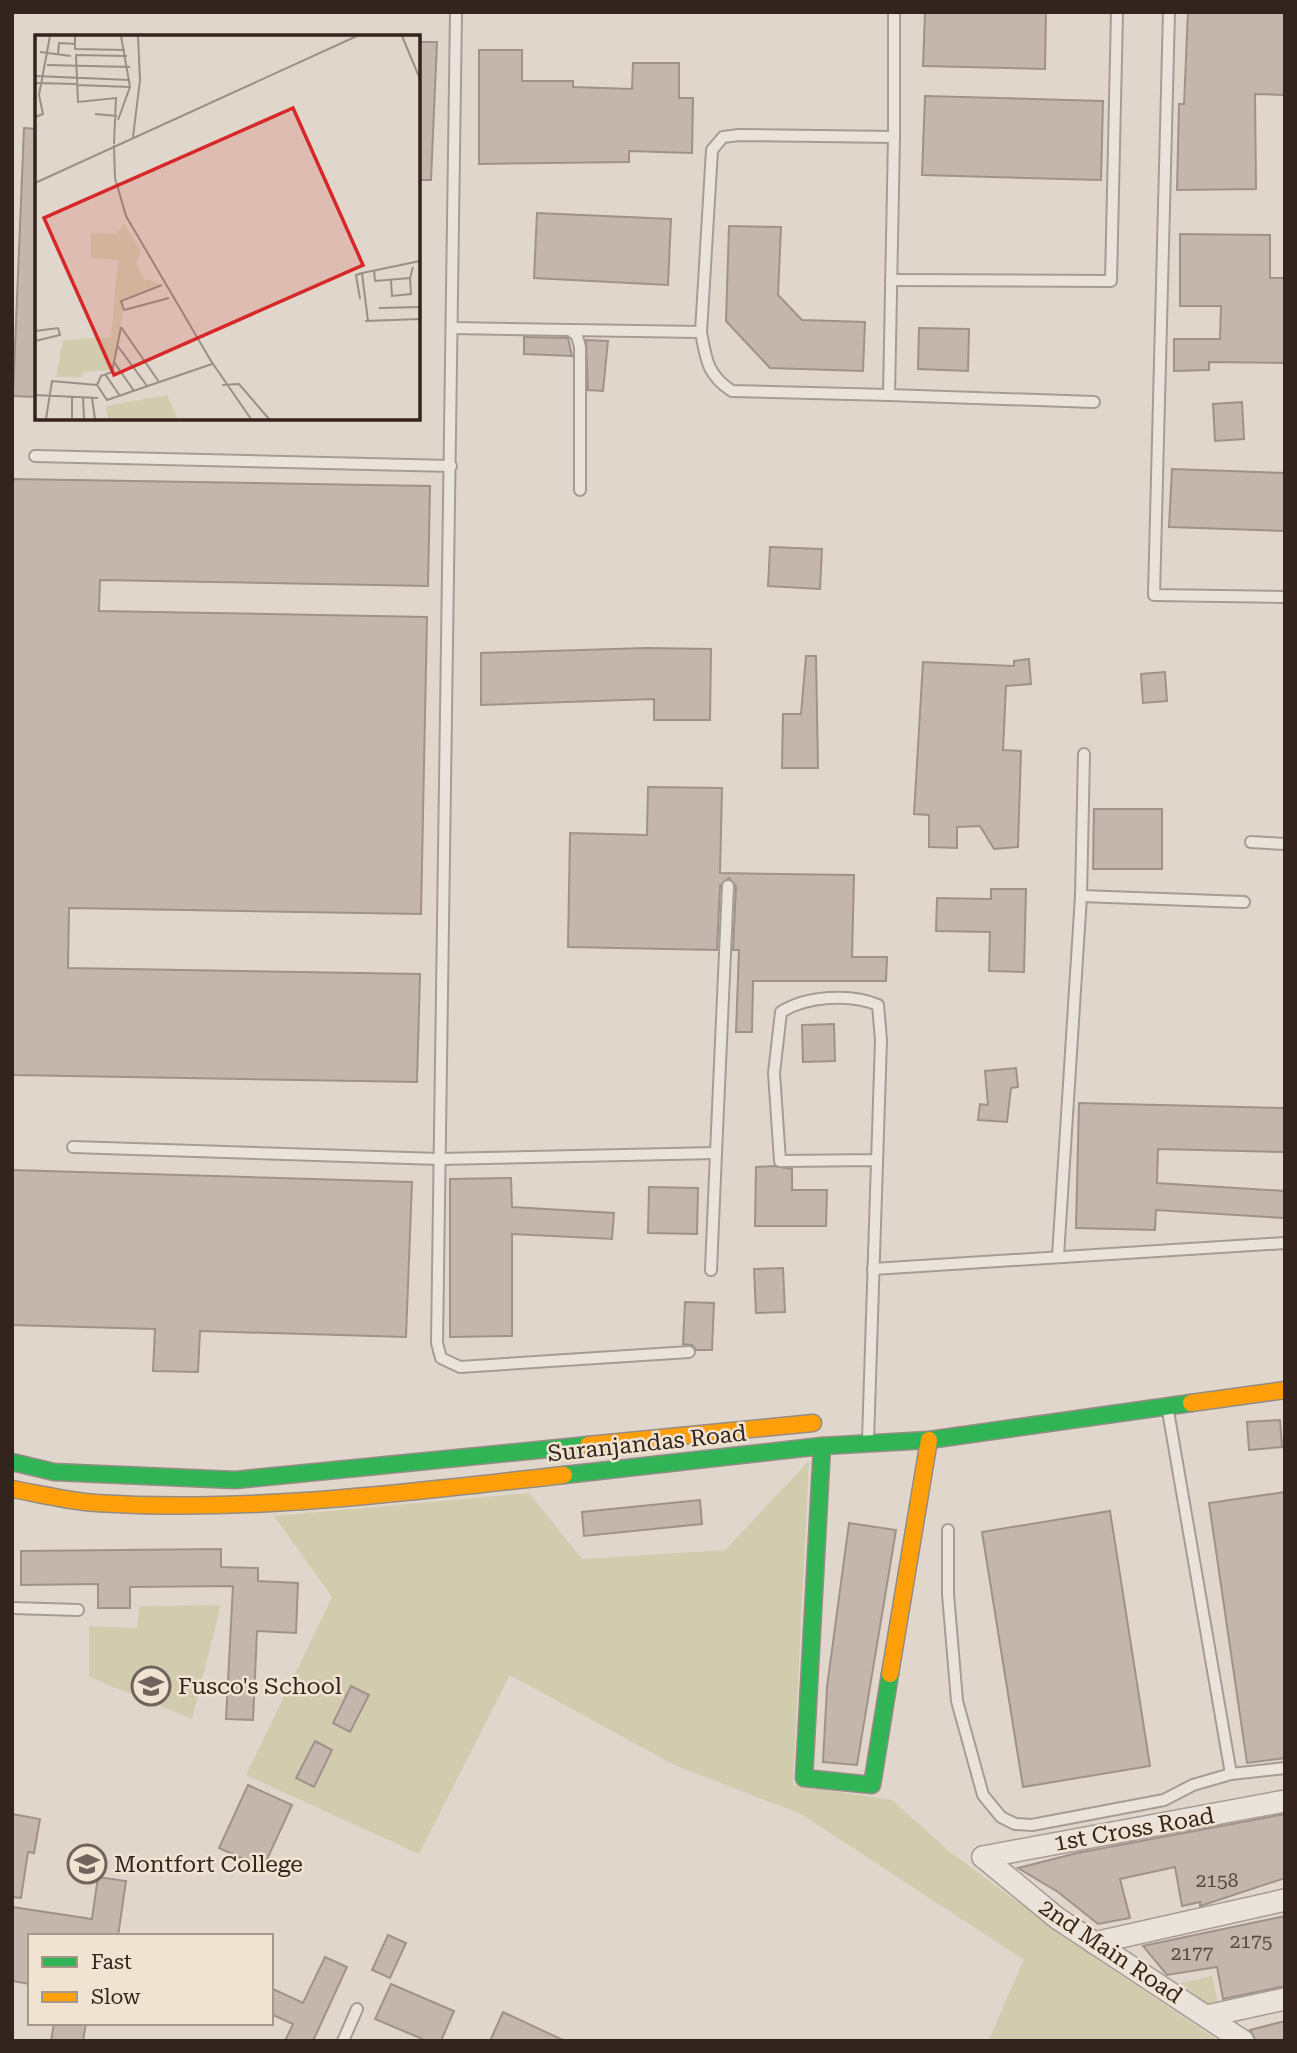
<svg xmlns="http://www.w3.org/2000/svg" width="1297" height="2053" font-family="'Roboto Serif',serif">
<rect width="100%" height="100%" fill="#e1d6cb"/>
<g fill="#d2ccaf">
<polygon points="809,1461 793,1785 892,1800 949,1851 1073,1943 1219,2041 988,2041 1024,1960 801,1814 674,1765 510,1675 419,1854 246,1775 332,1597 274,1516 529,1493 582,1559 725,1550"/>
<polygon points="221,1605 192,1719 89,1677 89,1626 137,1628 139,1606"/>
<polygon points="1212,1976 1218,2004 1209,2007 1180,1983"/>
</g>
<g fill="#c4b5ad" stroke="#a0928b" stroke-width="2">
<polygon points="925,12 1046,12 1045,69 923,66"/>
<polygon points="1188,12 1285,12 1284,95 1255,94 1256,189 1177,190 1179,104 1184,104"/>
<polygon points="418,42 437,42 431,180 418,180"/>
<polygon points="479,50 522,50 522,81 573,81 573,87 632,89 633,63 679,63 679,98 693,98 692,153 629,151 629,162 479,164"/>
<polygon points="925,96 1103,101 1101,180 922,175"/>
<polygon points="24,128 37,129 37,397 13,396"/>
<polygon points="537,213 671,219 668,285 534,278"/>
<polygon points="729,226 781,227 778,295 802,320 865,322 863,371 770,368 726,321"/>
<polygon points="1180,234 1270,235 1270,278 1285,278 1285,363 1209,362 1209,370 1174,371 1174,339 1220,339 1221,306 1180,306"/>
<polygon points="919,328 969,329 968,371 918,369"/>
<polygon points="524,337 568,338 572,356 524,354"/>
<polygon points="586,340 608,341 603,391 588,390"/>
<polygon points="1242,402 1244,439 1215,441 1213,404"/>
<polygon points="1172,469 1285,473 1285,531 1169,527"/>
<polygon points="12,479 430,486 428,586 100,580 99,611 427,617 421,914 69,908 68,968 420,974 417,1082 12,1075"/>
<polygon points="770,547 822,549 820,589 768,586"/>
<polygon points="646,648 711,649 710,720 654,720 654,699 481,705 481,653"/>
<polygon points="806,656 816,656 818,768 782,768 783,714 801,714"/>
<polygon points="1029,659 1031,684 1006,686 1003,750 1021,751 1018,847 994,849 980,826 957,827 957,848 929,847 929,815 914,814 923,662 1014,666 1014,661"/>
<polygon points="1165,672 1167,701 1143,703 1141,674"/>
<polygon points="648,787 722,788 720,873 854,875 852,957 887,957 886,981 753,981 752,1032 736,1032 739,950 733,950 736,886 729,878 720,886 717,950 568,947 570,833 647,835"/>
<polygon points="1094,809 1162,809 1162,869 1093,869"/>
<polygon points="991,889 1026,889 1024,972 989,971 990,932 936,931 937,898 991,899"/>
<polygon points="834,1024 835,1061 803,1062 802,1025"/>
<polygon points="1016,1068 1018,1087 1011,1088 1007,1122 978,1120 980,1104 988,1105 985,1071"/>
<polygon points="1079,1103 1285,1108 1285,1152 1158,1149 1157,1183 1285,1191 1284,1218 1156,1210 1155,1230 1076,1228"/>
<polygon points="774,1166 792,1169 792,1190 827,1190 826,1226 755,1226 756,1167"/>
<polygon points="12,1170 412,1182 406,1337 200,1331 198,1372 153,1371 155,1329 12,1325"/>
<polygon points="511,1178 512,1207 614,1213 612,1239 512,1234 512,1336 450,1337 450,1179"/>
<polygon points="649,1187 698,1188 697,1234 648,1233"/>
<polygon points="783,1268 785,1312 756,1313 754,1269"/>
<polygon points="685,1302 714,1303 712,1350 696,1350 692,1345 683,1344"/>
<polygon points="1280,1420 1282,1447 1249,1450 1247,1422"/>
<polygon points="1285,1492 1285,1758 1247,1763 1209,1503"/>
<polygon points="700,1500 702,1524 584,1536 582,1512"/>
<polygon points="1110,1511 1150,1766 1023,1787 982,1532"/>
<polygon points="849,1523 896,1530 857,1765 823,1762 827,1687"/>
<polygon points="221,1549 221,1567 258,1568 258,1581 298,1583 296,1633 257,1631 253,1720 226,1719 233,1586 130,1587 130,1608 98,1608 98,1584 21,1585 21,1551"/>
<polygon points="351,1686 369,1695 350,1732 333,1723"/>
<polygon points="315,1741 332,1750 314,1787 296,1778"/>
<polygon points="248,1785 292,1805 263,1868 219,1848"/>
<polygon points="12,1814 40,1819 34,1853 28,1852 21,1898 12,1897"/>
<polygon points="1285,1814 1285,1878 1200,1906 1200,1902 1182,1906 1175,1867 1120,1879 1130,1918 1098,1924 1058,1892 1018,1868 1077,1853"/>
<polygon points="98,1877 126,1881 118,1936 30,1936 30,1984 12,1981 12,1907 92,1919"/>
<polygon points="1285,1916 1285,1986 1223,1999 1217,1967 1167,1975 1143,1946"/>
<polygon points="388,1935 406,1943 390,1978 372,1970"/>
<polygon points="325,1957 347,1967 313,2041 285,2041 293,2024 271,2014 271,1988 303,2003"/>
<polygon points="391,1984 454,2011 441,2041 427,2041 375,2019"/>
<polygon points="503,2012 565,2041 490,2041"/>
<polygon points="1285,2021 1285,2041 1256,2041 1250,2030"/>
<polygon points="54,2023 86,2023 83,2041 51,2041"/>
</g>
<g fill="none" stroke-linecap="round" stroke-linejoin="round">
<defs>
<g id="lane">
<polyline points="456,12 437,1343 441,1358 460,1367 689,1352"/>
<polyline points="1169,12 1154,595 1285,597"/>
<polyline points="894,137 889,395 1094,402"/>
<polyline points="891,280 1111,281 1117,12"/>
<polyline points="452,328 570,330 577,336 580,347 580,490"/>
<polyline points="570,330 701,332 712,150 723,137 739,135 894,137 894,12"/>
<path d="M701 332C706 359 707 375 732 391L889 395"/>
<polyline points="35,456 451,466"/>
<polyline points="1251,842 1285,844"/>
<polyline points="1081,896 1244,902"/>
<polyline points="73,1147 439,1159 716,1153 728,886"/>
<polyline points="1058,1256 1081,896 1084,754"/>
<polyline points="873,1269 1285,1243"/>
<polyline points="711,1270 716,1153"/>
<polyline points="1168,1411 1231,1774"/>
<path d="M868 1440 881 1040 878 1005C851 993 806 996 781 1012L774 1073 780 1161 877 1160"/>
<polyline points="948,1530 948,1594 957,1701 983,1795 1001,1817 1015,1824 1032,1825 1164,1800 1193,1785 1231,1774 1285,1768"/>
<polyline points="12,1608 78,1610"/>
<polyline points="343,2041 357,2009"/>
</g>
<g id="street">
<polyline points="983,1857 1057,1918 1243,2041"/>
<polyline points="983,1857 1285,1801"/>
<polyline points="1094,1943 1285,1900"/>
<polyline points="1207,2016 1285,1999"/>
</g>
<g id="fast">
<polyline points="822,1446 804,1778 872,1785 890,1674"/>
<polyline points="12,1462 54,1472 235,1480 588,1445"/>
<polyline points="564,1475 822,1446 929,1440 1191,1403"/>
</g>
<g id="slow">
<polyline points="1191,1403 1285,1390"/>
<polyline points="588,1445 813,1423"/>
<path d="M12 1489C40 1494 68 1501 96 1503 253 1513 409 1492 564 1475"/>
<polyline points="890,1674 929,1440"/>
</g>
</defs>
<use href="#lane" stroke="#a69c95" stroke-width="14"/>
<use href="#street" stroke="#a69c95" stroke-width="24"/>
<use href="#fast" stroke="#958c85" stroke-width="19"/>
<use href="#slow" stroke="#958c85" stroke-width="19"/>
<use href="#lane" stroke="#eae3dc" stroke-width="10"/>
<use href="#street" stroke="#eae3dc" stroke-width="21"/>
<use href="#fast" stroke="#30b455" stroke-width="16"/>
<use href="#slow" stroke="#ff9f0a" stroke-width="16"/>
</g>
<defs>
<symbol id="school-ring" viewBox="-11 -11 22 22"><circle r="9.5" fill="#f1e3d2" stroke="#70635b" stroke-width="1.5"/><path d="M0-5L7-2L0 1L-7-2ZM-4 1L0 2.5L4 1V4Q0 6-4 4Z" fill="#70635b"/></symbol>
<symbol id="university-ring" viewBox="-11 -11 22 22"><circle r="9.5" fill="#f1e3d2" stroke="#70635b" stroke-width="1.5"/><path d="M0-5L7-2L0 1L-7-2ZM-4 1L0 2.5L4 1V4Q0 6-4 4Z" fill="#70635b"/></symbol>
</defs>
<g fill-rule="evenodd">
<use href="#school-ring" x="129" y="1664" width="44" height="44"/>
<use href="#university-ring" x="65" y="1842" width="44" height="44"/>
</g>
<g text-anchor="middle" stroke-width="5" stroke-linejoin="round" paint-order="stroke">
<g font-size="19" fill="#574942">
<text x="1217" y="1887">2158</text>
<text x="1251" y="1948">2175</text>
<text x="1192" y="1960">2177</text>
</g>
<g font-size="23" fill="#33251e" stroke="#f1e3d2">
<text transform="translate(647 1443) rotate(-6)" y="8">Suranjandas Road</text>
<text transform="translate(1134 1829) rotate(-10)" y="8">1st Cross Road</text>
<text transform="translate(1111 1951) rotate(34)" y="8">2nd Main Road</text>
</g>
<g font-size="23" fill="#33251e" stroke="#f1e3d2" text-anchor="start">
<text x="178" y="1694">Fusco's School</text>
<text x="114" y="1872">Montfort College</text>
</g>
</g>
<g transform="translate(35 35)">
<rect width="385" height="385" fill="#e1d6cb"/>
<path d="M89 188 106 217 101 227 109 244 125 249 85 265 88 278 76 335 49 337 47 342H21L28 305 76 302 83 225 56 223V198L82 199ZM132 360 143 384H73L71 372 77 370Z" fill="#d2ccaf"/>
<path fill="none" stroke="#9b8f86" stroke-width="2" d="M40 1V14L90 15M367 1 385 44M5 17 36 21M23 19 24 8 41 9M12 30 95 32M0 41 95 45M0 48 41 49M42 50 95 52M60 79 82 81M0 82 8 79 4 60 15 1M83 85 95 52 86 1M98 102 105 45 103 1M79 109 81 63 43 67 41 20 92 21M79 110 80 143 91 181 176 326 216 384M0 148 322 1M339 235 340 246 375 243 378 232M356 245 357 261 376 259 375 243M127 250 86 266 89 275 134 263M325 264 321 240 327 238M344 273 385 272M330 286 385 284M333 286 327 238 385 226M86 292 124 347M0 296 23 293 25 300 0 306M82 310 112 351M79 327 99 356M70 339 85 361M62 350 72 365 177 329M62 350 66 341 77 337 86 292M187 350 204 349 234 384M0 360 63 363M37 362V384M48 363 49 384M57 363 60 384M11 384 17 346 62 350"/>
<path fill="#d62828" fill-opacity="0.15" stroke="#d62828" stroke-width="3.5" d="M258 73 328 230 79 340 9 183Z"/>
<rect width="385" height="385" fill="none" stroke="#33251e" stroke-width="3.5"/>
</g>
<rect width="1297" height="2053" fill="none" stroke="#33251e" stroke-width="28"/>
<rect x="28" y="1934" width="245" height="91" fill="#f1e3d2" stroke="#a5978a" stroke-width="2"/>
<rect x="42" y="1957" width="35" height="10" fill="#30b455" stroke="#a5978a" stroke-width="2"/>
<text x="91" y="1969" font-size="21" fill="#33251e">Fast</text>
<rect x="42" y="1992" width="35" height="10" fill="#ff9f0a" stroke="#a5978a" stroke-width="2"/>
<text x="91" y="2004" font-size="21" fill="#33251e">Slow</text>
</svg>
